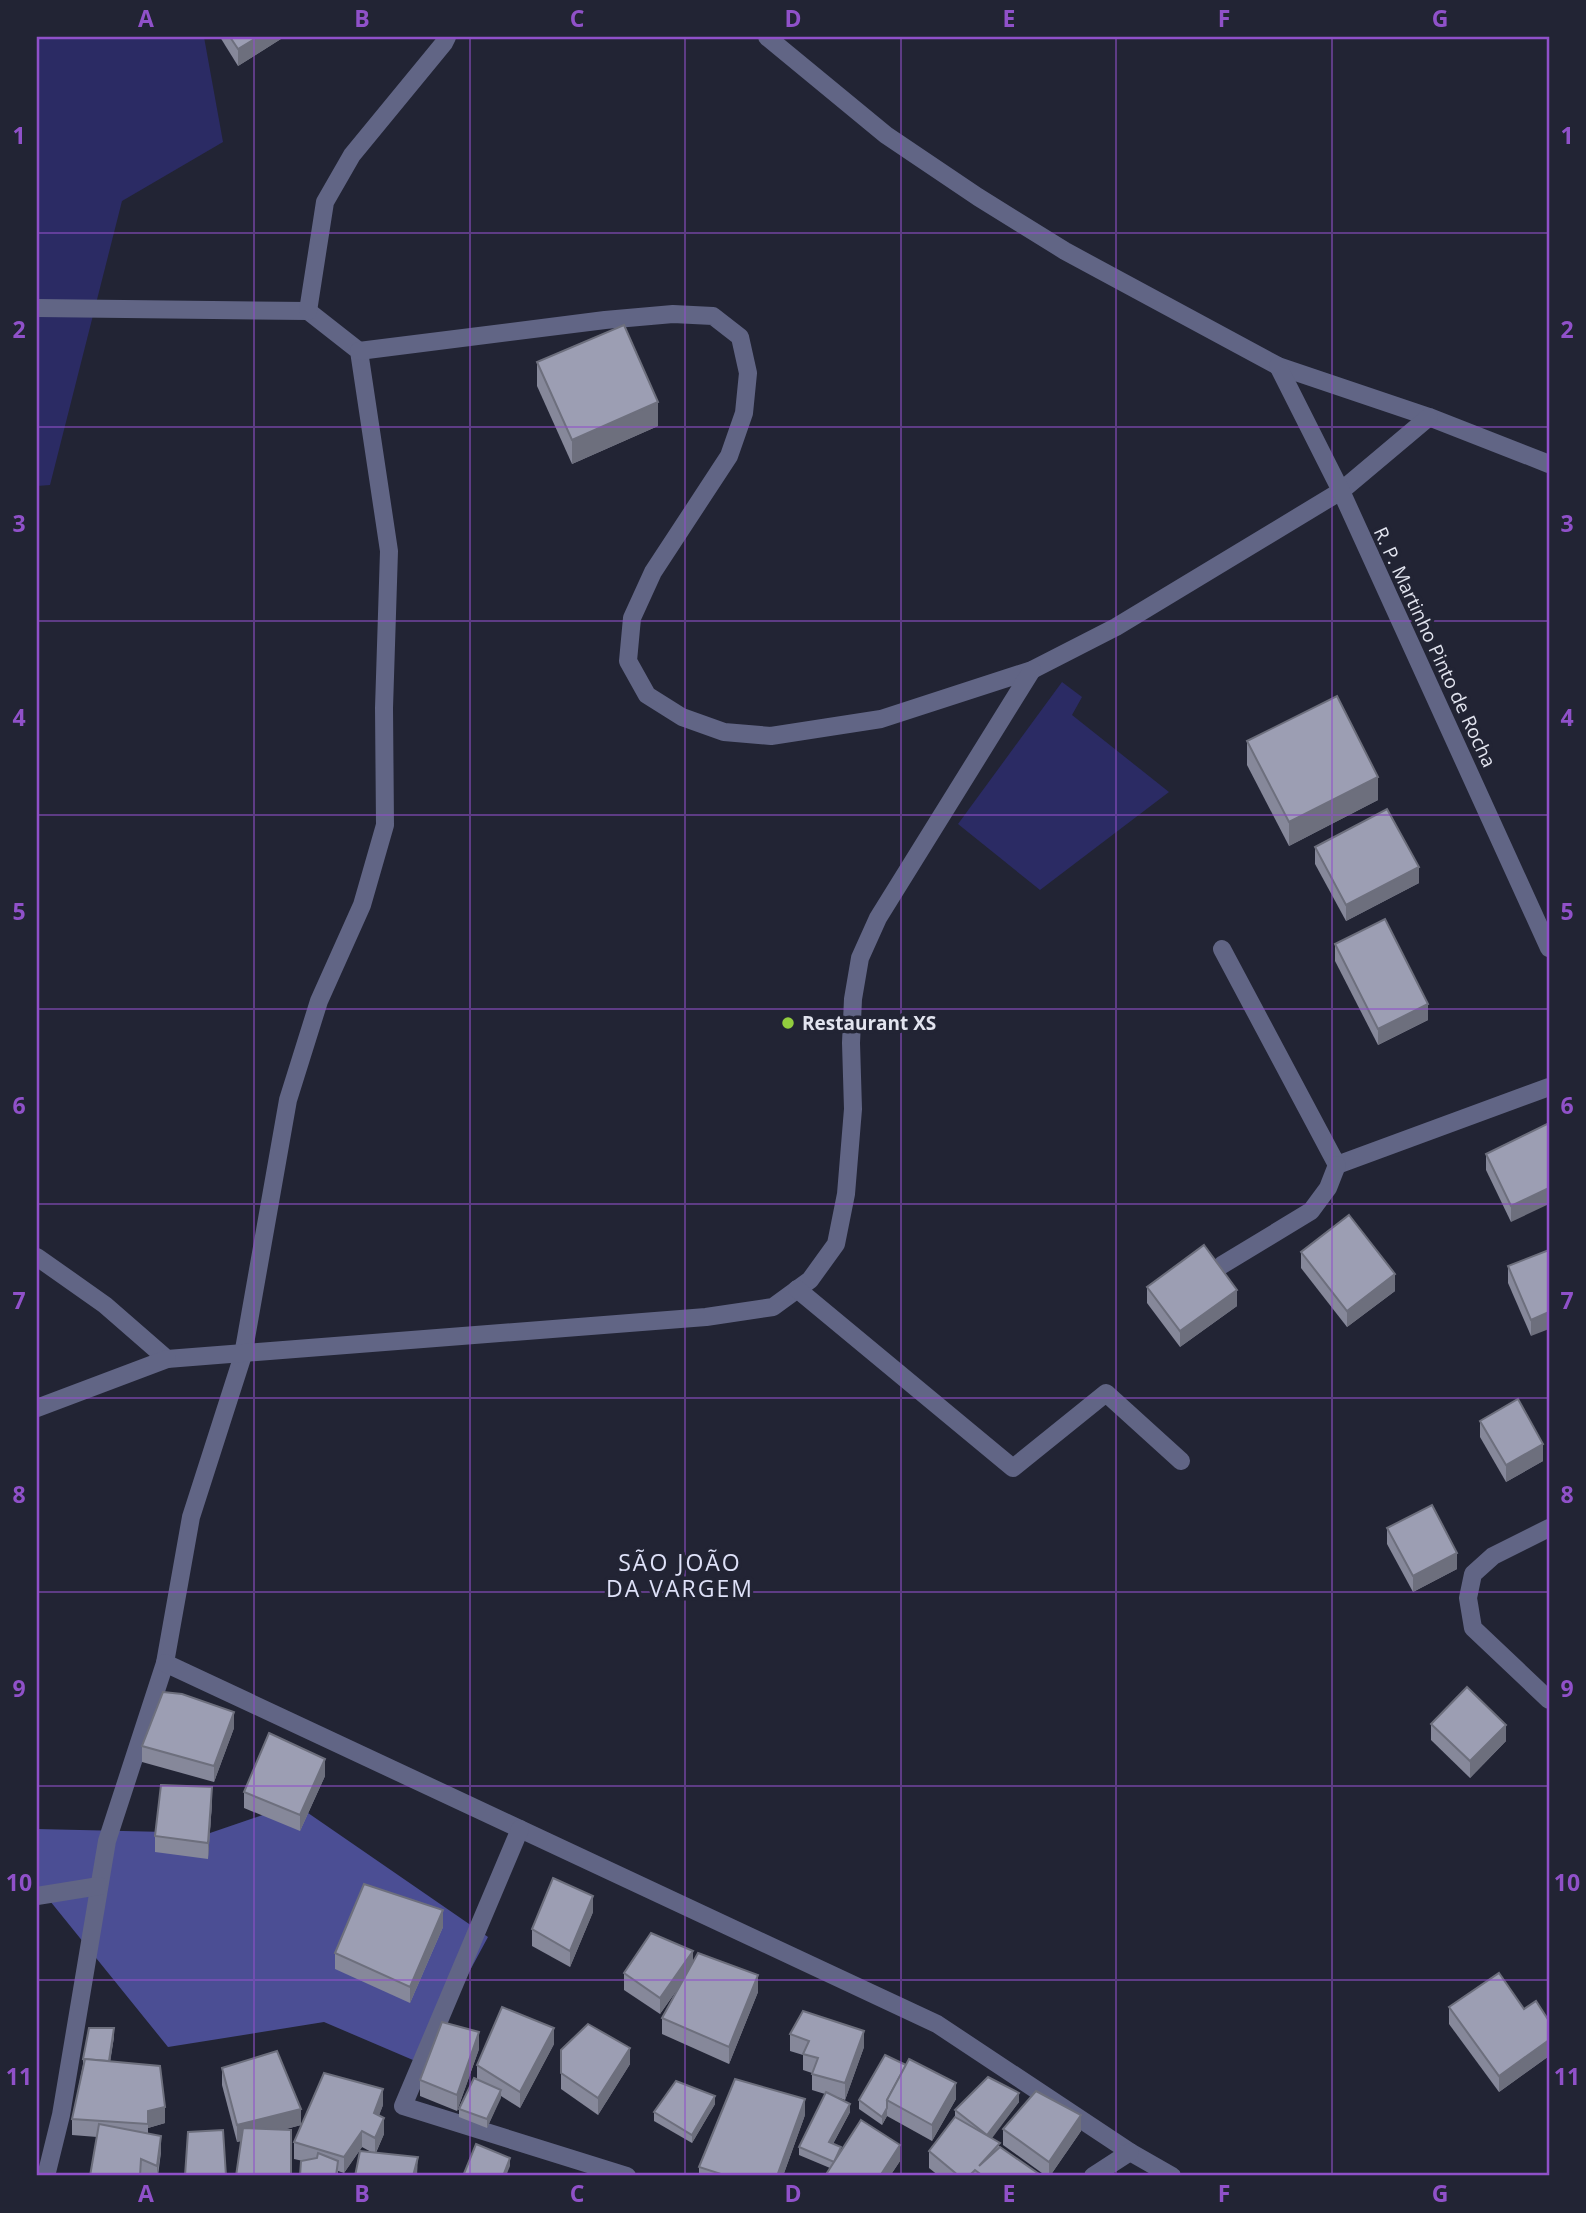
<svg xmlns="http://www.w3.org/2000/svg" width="1586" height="2213" font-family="'Open Sans',sans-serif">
<rect width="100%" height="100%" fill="#222434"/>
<g fill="#2b2b64">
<polygon points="37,37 204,37 223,142 122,201 50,485 37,486"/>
<polygon points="1062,682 1082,697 1072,715 1169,792 1040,890 958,824"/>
</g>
<polygon fill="#4b4e94" points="295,1804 488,1937 420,2063 324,2022 168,2047 46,1896 37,1893 37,1829 210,1833"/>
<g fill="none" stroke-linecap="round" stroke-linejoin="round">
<g stroke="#616585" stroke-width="18">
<polyline points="767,37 886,135 978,197 1065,251 1278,366 1429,417 1549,464"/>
<polyline points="37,308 308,311 359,351 389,551 384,708 385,825 362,905 319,1001 288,1100 243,1355 191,1517 165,1663 107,1841 61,2115 46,2176"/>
<polyline points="308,311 325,202 352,155 444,43 447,37"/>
<polyline points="359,351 605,320 673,314 713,316 740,337 748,373 744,413 729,456 653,572 632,618 628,661 647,695 682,717 724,732 771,736 881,719 1032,670 1116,627 1341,491 1429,417"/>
<polyline points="1278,366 1341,491 1549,948"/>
<polyline points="1222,949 1337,1165 1549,1087"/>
<polyline points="37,1257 105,1305 167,1359 706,1317 773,1307 810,1280 836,1244 846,1194 853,1109 851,1043 853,999 860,958 878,918 1032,670"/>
<polyline points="1222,1265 1311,1211 1328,1188 1337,1165"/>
<polyline points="797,1289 1013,1468 1106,1393 1181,1461"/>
<polyline points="37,1408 167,1359"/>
<polyline points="1549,1528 1493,1556 1473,1574 1468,1598 1473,1628 1549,1700"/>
<polyline points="165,1663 937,2024 1130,2152 1172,2176"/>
<polyline points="520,1829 403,2106 627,2176"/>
<polyline points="37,1896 99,1886"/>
<polyline points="1093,2176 1130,2152"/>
</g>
</g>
<g fill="#86889a">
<polygon points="220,37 284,37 238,66"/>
<polygon points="537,362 658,426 572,464 537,386"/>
<polygon points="1247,741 1378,800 1289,846 1247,765"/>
<polygon points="1315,847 1419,883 1346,921 1315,864"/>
<polygon points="1335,944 1428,1020 1378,1045 1335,961"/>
<polygon points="1549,1123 1511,1222 1486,1170 1486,1154"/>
<polygon points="1549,1250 1531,1336 1508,1283 1508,1266"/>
<polygon points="1301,1252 1395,1291 1347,1327 1301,1268"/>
<polygon points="1147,1287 1237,1306 1180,1347 1147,1303"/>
<polygon points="1480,1421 1543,1461 1506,1482 1480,1437"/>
<polygon points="1387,1528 1457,1569 1413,1592 1387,1544"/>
<polygon points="1431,1724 1506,1741 1470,1778 1431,1740"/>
<polygon points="234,1728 214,1782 142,1762 142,1746"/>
<polygon points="325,1776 300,1831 244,1808 244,1792"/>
<polygon points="212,1803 208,1859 155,1852 155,1836"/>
<polygon points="593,1912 570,1967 532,1946 532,1929"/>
<polygon points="443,1927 410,2003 335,1969 335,1953"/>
<polygon points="693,1963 758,1992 729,2064 662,2034 662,2018 681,1984 660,2014 624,1990 624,1973"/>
<polygon points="1449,2007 1524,2009 1549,2021 1549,2056 1499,2092 1449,2024"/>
<polygon points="790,2034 864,2047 845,2100 837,2097 850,2112 833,2144 841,2151 900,2161 890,2176 825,2176 830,2168 799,2155 799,2147 825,2094 812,2090 812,2073 803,2070 803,2055 790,2051"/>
<polygon points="114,2037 110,2061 165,2123 148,2128 148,2133 161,2152 158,2176 141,2176 97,2137 72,2135 72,2119 83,2065 83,2059"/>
<polygon points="554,2044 520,2108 501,2096 487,2128 459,2117 459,2109 477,2079 477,2065"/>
<polygon points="479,2049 457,2111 420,2096 420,2080"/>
<polygon points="561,2050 630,2064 598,2115 561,2089"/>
<polygon points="222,2068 301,2125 237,2142 222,2085"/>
<polygon points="956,2099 932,2141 887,2116 882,2125 859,2109 859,2100"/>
<polygon points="1019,2102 991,2138 1000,2147 1042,2176 939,2176 929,2168 929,2151 955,2117 955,2110"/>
<polygon points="715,2104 692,2143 654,2121 654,2112"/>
<polygon points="383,2105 379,2115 384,2134 376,2153 418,2174 417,2176 355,2176 373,2153 362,2147 344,2173 338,2171 338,2176 303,2161 294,2159 294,2142"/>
<polygon points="805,2115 783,2176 699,2176 699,2167"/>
<polygon points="1003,2129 1081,2131 1050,2176 1046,2176 1003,2145"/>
</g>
<g fill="#6d6f7d">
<polygon points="258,37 284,37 238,66 238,49"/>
<polygon points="658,402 658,426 572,464 572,440"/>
<polygon points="1378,777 1378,800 1289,846 1289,822"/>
<polygon points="1419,867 1419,883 1346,921 1346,905"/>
<polygon points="1428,1004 1428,1020 1378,1045 1378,1029"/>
<polygon points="1549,1188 1549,1204 1511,1222 1511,1206"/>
<polygon points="1395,1274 1395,1291 1347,1327 1347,1311"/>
<polygon points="1237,1290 1237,1306 1180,1347 1180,1331"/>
<polygon points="1549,1312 1549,1329 1531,1336 1531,1320"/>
<polygon points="1543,1444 1543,1461 1506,1482 1506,1465"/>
<polygon points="1457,1553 1457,1569 1413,1592 1413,1576"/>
<polygon points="234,1712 234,1728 214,1782 214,1766"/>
<polygon points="1506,1725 1506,1741 1470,1778 1470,1761"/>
<polygon points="325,1759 325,1776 300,1831 300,1815"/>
<polygon points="212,1787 212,1803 208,1859 208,1843"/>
<polygon points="593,1896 593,1912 570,1967 570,1951"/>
<polygon points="443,1910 443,1927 410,2003 410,1987"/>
<polygon points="693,1951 693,1967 660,2014 660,1998"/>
<polygon points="758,1975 758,1992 729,2064 729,2047"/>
<polygon points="114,2028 114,2037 109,2070 109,2062"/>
<polygon points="554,2028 554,2044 520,2108 520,2092"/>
<polygon points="864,2031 864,2047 845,2100 845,2083"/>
<polygon points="479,2032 479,2049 457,2111 457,2095"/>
<polygon points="1549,2040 1549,2056 1499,2092 1499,2076"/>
<polygon points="630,2048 630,2064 598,2115 598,2098"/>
<polygon points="956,2083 956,2099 932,2141 932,2125"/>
<polygon points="383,2089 383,2105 374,2129 374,2113"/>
<polygon points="501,2090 501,2098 487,2128 487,2119"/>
<polygon points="1019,2093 1019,2102 987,2145 987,2136"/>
<polygon points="715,2096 715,2104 692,2143 692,2135"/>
<polygon points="805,2099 805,2115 783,2176 777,2176"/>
<polygon points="850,2104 850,2112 829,2151 829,2142"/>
<polygon points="165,2107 165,2123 148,2128 148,2111"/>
<polygon points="887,2108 887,2116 882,2125 882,2117"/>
<polygon points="301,2109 301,2125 237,2142 237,2125"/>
<polygon points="1081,2115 1081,2131 1050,2176 1049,2176 1049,2162"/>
<polygon points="384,2118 384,2134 375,2154 375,2138"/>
<polygon points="362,2131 362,2147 344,2173 344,2157"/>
<polygon points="161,2136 161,2152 157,2176 157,2166"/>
<polygon points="900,2145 900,2161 890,2176 880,2176"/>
<polygon points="418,2157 417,2176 413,2176"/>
<polygon points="510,2158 510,2166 506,2176 503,2176"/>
</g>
<g fill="#9c9eb3" stroke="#6d6f7d" stroke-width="2">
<polygon points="230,37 258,37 238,49"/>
<polygon points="624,325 658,402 572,440 537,362"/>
<polygon points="1337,696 1378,777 1289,822 1247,741"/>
<polygon points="1387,809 1419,867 1346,905 1315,847"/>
<polygon points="1385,919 1428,1004 1378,1029 1335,944"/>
<polygon points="1549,1123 1549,1188 1511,1206 1486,1154"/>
<polygon points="1349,1215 1395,1274 1347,1311 1301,1252"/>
<polygon points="1204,1245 1237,1290 1180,1331 1147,1287"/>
<polygon points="1549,1250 1549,1312 1531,1320 1508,1266"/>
<polygon points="1518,1399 1543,1444 1506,1465 1480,1421"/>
<polygon points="1432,1505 1457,1553 1413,1576 1387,1528"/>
<polygon points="1467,1687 1506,1725 1470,1761 1431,1724"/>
<polygon points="163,1692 182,1694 234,1712 214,1766 142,1746"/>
<polygon points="269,1733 325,1759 300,1815 244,1792"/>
<polygon points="161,1785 212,1787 208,1843 155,1836"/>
<polygon points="553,1878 593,1896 570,1951 532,1929"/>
<polygon points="364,1884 443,1910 410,1987 335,1953"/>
<polygon points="651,1933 693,1951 660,1998 624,1973"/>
<polygon points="698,1953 758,1975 729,2047 662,2018"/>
<polygon points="1499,1973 1524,2009 1536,2001 1549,2021 1549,2040 1499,2076 1449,2007"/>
<polygon points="502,2007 554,2028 520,2092 477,2065"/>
<polygon points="803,2011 864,2031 845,2083 812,2074 818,2058 803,2054 809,2041 790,2034"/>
<polygon points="442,2022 479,2032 457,2095 420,2080"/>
<polygon points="588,2024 630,2048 598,2098 561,2073 561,2050"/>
<polygon points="89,2028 114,2028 109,2061 83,2059"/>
<polygon points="277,2051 301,2109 237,2125 222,2068"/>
<polygon points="885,2055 906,2065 887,2100 887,2108 882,2117 859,2100"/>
<polygon points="85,2059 160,2066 165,2107 148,2111 148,2124 72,2119"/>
<polygon points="909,2059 956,2083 932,2125 887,2100"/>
<polygon points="324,2073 383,2089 374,2113 384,2118 375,2138 362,2131 344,2157 294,2142"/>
<polygon points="988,2077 1019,2093 987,2135 955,2110"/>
<polygon points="474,2078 501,2090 487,2119 459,2109"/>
<polygon points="735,2079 805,2099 777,2176 727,2176 699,2167"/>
<polygon points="676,2081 715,2096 692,2135 654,2112"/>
<polygon points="1036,2091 1081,2115 1049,2162 1003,2129"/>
<polygon points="826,2092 850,2104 829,2142 841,2147 834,2162 799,2147"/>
<polygon points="955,2117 1000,2143 979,2166 1000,2147 1042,2176 983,2176 975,2170 969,2176 959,2176 929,2151"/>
<polygon points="861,2120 900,2145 880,2176 825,2176"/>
<polygon points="99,2124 161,2136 157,2166 141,2159 140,2176 90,2176"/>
<polygon points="243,2128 291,2130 291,2176 236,2176"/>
<polygon points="223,2130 226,2176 185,2176 188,2132"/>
<polygon points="476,2144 510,2158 503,2176 463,2176"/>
<polygon points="360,2151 418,2157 413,2176 355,2176"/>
<polygon points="318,2153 338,2161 336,2176 300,2176 301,2161 317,2158"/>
</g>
<path fill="none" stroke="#9051c9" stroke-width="2" stroke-opacity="0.55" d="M254 37V2176M470 37V2176M685 37V2176M901 37V2176M1116 37V2176M1332 37V2176M37 233H1549M37 427H1549M37 621H1549M37 815H1549M37 1009H1549M37 1204H1549M37 1398H1549M37 1592H1549M37 1786H1549M37 1980H1549"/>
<circle fill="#92cd3e" stroke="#222434" stroke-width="2.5" cx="788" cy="1023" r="7"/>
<g text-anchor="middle" stroke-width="7" stroke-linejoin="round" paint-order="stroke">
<g font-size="19" fill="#e2e4ef" stroke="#222434">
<text transform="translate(1435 647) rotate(65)" y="7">R. P. Martinho Pinto de Rocha</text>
</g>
<g font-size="19" font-weight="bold" fill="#e2e4ef" stroke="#222434" text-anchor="start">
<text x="802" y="1030">Restaurant XS</text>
</g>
<g font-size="23" letter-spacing="2" fill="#dee1f8" stroke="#222434">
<text x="680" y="1571">SÃO JOÃO<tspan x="680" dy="26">DA VARGEM</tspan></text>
</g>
</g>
<rect width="1586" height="2213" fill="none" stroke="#222434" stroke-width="77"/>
<rect x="38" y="38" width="1510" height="2136" fill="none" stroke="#9051c9" stroke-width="2.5"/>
<g font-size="23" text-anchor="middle" font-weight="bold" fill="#9051c9">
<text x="146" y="27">A</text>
<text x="362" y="27">B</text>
<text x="577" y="27">C</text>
<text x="793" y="27">D</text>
<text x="1009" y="27">E</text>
<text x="1224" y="27">F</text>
<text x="1440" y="27">G</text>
<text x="19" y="144">1</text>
<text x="1567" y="144">1</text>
<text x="19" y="338">2</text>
<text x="1567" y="338">2</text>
<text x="19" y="532">3</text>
<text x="1567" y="532">3</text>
<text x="19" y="726">4</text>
<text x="1567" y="726">4</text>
<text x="19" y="920">5</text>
<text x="1567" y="920">5</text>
<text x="19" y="1114">6</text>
<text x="1567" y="1114">6</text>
<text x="19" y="1309">7</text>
<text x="1567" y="1309">7</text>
<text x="19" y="1503">8</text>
<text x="1567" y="1503">8</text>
<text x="19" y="1697">9</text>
<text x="1567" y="1697">9</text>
<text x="19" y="1891">10</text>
<text x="1567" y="1891">10</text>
<text x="19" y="2085">11</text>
<text x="1567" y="2085">11</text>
<text x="146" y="2202">A</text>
<text x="362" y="2202">B</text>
<text x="577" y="2202">C</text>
<text x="793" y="2202">D</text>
<text x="1009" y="2202">E</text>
<text x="1224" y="2202">F</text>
<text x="1440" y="2202">G</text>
</g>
</svg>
